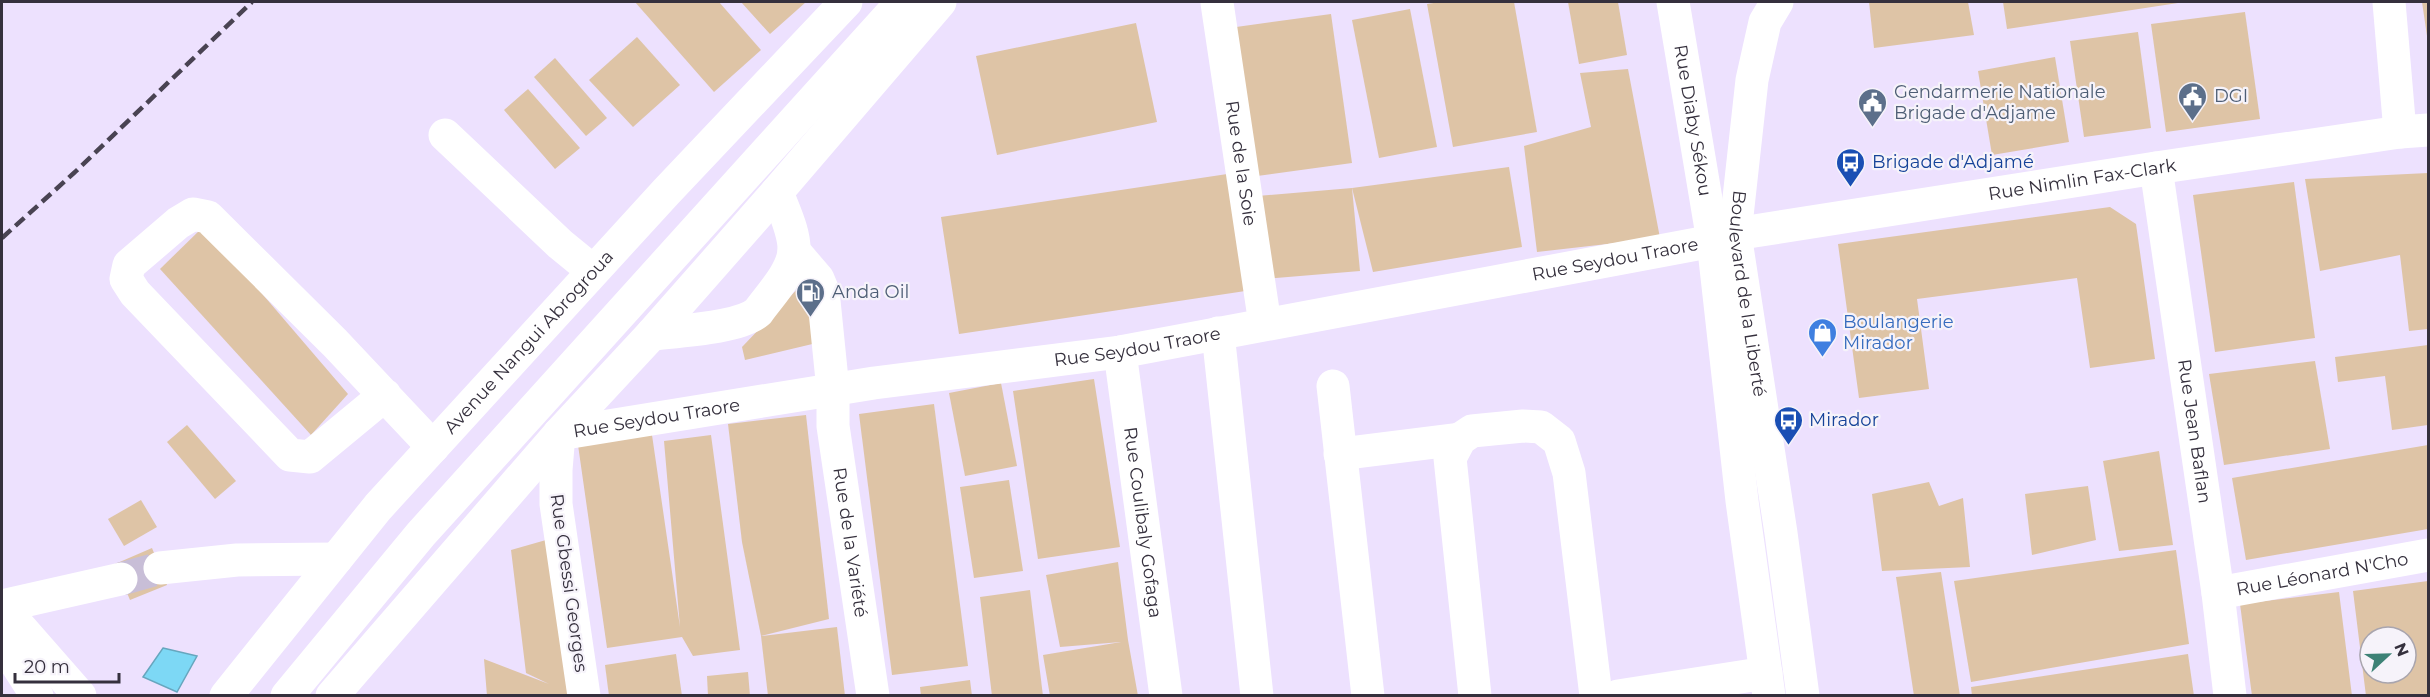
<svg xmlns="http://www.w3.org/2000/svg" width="2430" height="697" font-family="Montserrat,sans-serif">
<rect width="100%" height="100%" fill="#ede1fe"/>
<polygon fill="#7dd8f5" stroke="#67a6be" stroke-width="1.5" points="163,648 197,656 177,692 143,677"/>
<g fill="#dec4a6" fill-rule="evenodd">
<polygon points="635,2 719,2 761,50 714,92"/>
<polygon points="741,2 806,2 770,34"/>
<polygon points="1440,2 1514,2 1537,132 1453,147 1427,4"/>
<polygon points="1568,2 1618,2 1627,55 1579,64"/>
<polygon points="1869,2 1968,2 1974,35 1874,48"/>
<polygon points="2003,2 2178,2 2178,3 2007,29"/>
<polygon points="2422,2 2428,2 2428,36 2427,36"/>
<polygon points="1410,9 1437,147 1379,158 1352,20"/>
<polygon points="2245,12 2260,119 2166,132 2151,24"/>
<polygon points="1331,14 1352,163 1250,177 1229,28"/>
<polygon points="1136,23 1157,122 997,155 976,56"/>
<polygon points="2138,32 2151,128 2084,137 2070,41"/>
<polygon points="637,37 680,85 633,127 589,80"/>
<polygon points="2055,57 2069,142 1992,155 1978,71"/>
<polygon points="555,58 607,118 586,136 534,77"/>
<polygon points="1628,69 1660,238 1537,252 1524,146 1591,127 1580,73"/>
<polygon points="528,89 580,148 555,169 504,110"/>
<polygon points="1509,167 1522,247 1373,272 1352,188"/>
<polygon points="1234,173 1252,290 959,334 941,217"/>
<polygon points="2428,173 2428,329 2409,331 2400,255 2320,271 2305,179"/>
<polygon points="2294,182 2315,338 2215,352 2193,195"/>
<polygon points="1352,188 1360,271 1264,279 1257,196"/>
<polygon points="2110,207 2136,224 2155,359 2090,368 2077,278 1917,299 1929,389 1859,398 1838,244"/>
<polygon points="204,226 348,394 311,435 160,269"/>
<polygon points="803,283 825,341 745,360 742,347"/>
<polygon points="2428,345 2428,425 2392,430 2385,376 2338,382 2335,357"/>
<polygon points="2315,361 2330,449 2224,465 2209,374"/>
<polygon points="1094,379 1120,547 1038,559 1013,391"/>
<polygon points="1001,383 1017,466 965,476 949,393"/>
<polygon points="934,404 968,666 892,675 859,414"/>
<polygon points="806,415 829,619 761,636 742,542 728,424"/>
<polygon points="187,425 236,481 215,499 167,442"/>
<polygon points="652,435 680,627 664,441 711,435 740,650 693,656 682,637 607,648 578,445"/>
<polygon points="2428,445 2428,529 2246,560 2232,478"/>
<polygon points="2159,451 2173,545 2119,551 2103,461"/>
<polygon points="1009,480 1023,571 974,578 960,487"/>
<polygon points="1929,482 1939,506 1963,498 1970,567 1882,571 1872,494"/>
<polygon points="2088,486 2096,540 2032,555 2025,494"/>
<polygon points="141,500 157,527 124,546 108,519"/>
<polygon points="553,538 575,696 487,696 484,659 549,684 526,673 511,550"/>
<polygon points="152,548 167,585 130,600 115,564"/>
<polygon points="2176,550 2189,644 1971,682 1954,581"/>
<polygon points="1118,562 1128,640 1138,696 1050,696 1043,655 1121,642 1060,647 1046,575"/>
<polygon points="1941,572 1960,696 1914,696 1896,577"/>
<path d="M2428 581V696H2366L2353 591ZM2370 637H2406V673H2370Z"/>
<polygon points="1030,590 1043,696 992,696 980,597"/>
<polygon points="2339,592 2352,696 2252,696 2240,604"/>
<polygon points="837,627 845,696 768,696 761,636"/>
<polygon points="676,654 682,696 609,696 605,665"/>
<polygon points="2188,654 2194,696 1972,696 1971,687"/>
<polygon points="748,672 750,696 708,696 707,676"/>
<polygon points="970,680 972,696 921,696 920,687"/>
</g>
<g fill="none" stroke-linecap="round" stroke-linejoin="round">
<polyline stroke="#c8bed7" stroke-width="33" stroke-dasharray="33 16" stroke-linecap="butt" points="121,579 160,568"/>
<g stroke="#fff" stroke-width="33">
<path id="s1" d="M1673 2 1713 241 1742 501 1769 696"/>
<path id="s2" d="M1777 2 1765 22 1752 80 1735 234 1781 533 1803 696"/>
<polyline points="2389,2 2400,132"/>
<path id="s3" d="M1217 3 1265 324"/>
<polyline points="445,135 560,244 593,271"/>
<path id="s4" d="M2156 168 2218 593 2230 696"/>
<path id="s5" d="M794 251 818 279 823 291 833 390V426L873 696"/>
<polyline points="1218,333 1257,696"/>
<path d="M652 334C678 331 740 328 758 312 770 295 792 273 794 251 795 232 783 209 777 192"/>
<path id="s6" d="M1120 352 1166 696"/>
<polyline points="1333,386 1368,696"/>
<polyline points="385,395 310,457 290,455 135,293 126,279 129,265 178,223 193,214 208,217 335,343 433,447"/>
<polyline points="1340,454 1460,439"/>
<polyline points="160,568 237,560 336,559"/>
<path id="s7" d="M2218 593 2428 555"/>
<polyline points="2,606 121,579"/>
<polyline points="2,607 80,696"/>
<polyline points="2,611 7,649 37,696"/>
<path id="s8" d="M226 696 378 507 666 192 846 2"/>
<polyline points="287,696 421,534 902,2"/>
<polyline points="332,696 559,434 652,334 777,192 940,2"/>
<path id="s9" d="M584 696 556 504V470L559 434 874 383 1120 352 1713 241 1735 234 2156 168 2400 132 2428 130"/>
<polyline points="1475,696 1450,458 1460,439 1472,431 1523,426 1541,427 1559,441 1569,473 1596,696"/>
<polyline points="1618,696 1766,673"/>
</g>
<polyline stroke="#494352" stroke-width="4.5" stroke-dasharray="12 6" stroke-linecap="butt" points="2,238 75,172 252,2"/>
</g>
<defs>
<symbol id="civic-pin" viewBox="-11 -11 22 30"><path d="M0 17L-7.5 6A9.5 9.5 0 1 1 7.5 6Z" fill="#5c6f8a" stroke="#f6f3fa"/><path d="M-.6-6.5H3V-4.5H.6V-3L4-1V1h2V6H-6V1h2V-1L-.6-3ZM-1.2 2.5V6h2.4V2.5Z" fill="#fff"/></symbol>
<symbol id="bus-pin" viewBox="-11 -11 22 30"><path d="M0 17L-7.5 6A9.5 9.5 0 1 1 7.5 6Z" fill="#1a4fb4" stroke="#f6f3fa"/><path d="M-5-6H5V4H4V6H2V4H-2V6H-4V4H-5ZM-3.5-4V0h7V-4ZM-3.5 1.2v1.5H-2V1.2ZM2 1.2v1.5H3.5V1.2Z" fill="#fff"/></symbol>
<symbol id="fuel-pin" viewBox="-11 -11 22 30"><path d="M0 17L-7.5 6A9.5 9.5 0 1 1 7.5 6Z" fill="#5c6f8a" stroke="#f6f3fa"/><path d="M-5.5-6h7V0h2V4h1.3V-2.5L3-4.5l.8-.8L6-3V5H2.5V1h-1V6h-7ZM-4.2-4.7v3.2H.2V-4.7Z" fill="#fff"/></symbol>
<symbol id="shop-pin" viewBox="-11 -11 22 30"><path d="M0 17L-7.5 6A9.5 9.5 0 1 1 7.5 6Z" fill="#3f7fe0" stroke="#f6f3fa"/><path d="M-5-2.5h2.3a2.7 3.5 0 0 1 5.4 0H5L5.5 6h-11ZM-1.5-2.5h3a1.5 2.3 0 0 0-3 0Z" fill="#fff"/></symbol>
</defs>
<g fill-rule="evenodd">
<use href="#civic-pin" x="2176" y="80" width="33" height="45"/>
<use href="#civic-pin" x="1856" y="86" width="33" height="45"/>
<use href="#bus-pin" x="1834" y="146" width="33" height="45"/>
<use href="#fuel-pin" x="794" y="276" width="33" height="45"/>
<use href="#shop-pin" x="1806" y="316" width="33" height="45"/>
<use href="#bus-pin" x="1772" y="404" width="33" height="45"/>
</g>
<g text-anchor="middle" stroke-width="4.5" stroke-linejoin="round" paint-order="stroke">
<g font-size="18" fill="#4e5e75" stroke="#f6f3fa" text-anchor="start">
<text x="1894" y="98">Gendarmerie Nationale<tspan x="1894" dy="21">Brigade d'Adjame</tspan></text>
<text x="2214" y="102">DGI</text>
<text x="832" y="298">Anda Oil</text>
</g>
<g font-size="18" fill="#35303d" stroke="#f6f3fa">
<text dy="6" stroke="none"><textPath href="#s1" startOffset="120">Rue Diaby Sékou</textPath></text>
<text dy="6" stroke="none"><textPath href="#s3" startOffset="162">Rue de la Soie</textPath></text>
<text dy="6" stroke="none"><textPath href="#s9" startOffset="1809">Rue Nimlin Fax-Clark</textPath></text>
<text dy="6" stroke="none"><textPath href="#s9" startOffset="1335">Rue Seydou Traore</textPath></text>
<text dy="6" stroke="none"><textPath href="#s2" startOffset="298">Boulevard de la Liberté</textPath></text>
<text dy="6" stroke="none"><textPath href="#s8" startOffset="466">Avenue Nangui Abrogroua</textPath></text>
<text dy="6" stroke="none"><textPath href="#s9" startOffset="849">Rue Seydou Traore</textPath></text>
<text dy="6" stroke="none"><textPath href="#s9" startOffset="363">Rue Seydou Traore</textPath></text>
<text dy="6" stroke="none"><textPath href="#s4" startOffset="266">Rue Jean Baflan</textPath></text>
<text dy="6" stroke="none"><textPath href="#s6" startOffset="172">Rue Coulibaly Gofaga</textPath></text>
<text dy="6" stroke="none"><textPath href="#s5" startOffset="303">Rue de la Variété</textPath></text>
<text dy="6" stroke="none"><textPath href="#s7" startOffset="106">Rue Léonard N'Cho</textPath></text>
<text transform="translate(569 583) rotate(82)" y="6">Rue Gbessi Georges</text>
</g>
<g font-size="18" fill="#164399" stroke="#f6f3fa" text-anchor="start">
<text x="1872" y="168">Brigade d'Adjamé</text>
<text x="1809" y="426">Mirador</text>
</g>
<g font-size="18" fill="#366cbe" stroke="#f6f3fa" text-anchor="start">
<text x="1843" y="328">Boulangerie<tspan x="1843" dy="21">Mirador</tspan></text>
</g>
</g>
<rect width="2430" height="697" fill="none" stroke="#35303d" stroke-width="6"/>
<g transform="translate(2388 655) rotate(68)"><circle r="28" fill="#f6f3fa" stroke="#a9a5ae" stroke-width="1.5"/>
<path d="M0-4.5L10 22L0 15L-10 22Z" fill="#3d8276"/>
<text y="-9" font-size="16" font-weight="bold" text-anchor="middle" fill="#35303d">N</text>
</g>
<path d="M15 673v9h104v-9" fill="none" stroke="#35303d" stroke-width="3"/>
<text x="24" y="673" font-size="18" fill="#35303d" stroke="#f6f3fa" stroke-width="4.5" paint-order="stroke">20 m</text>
</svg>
